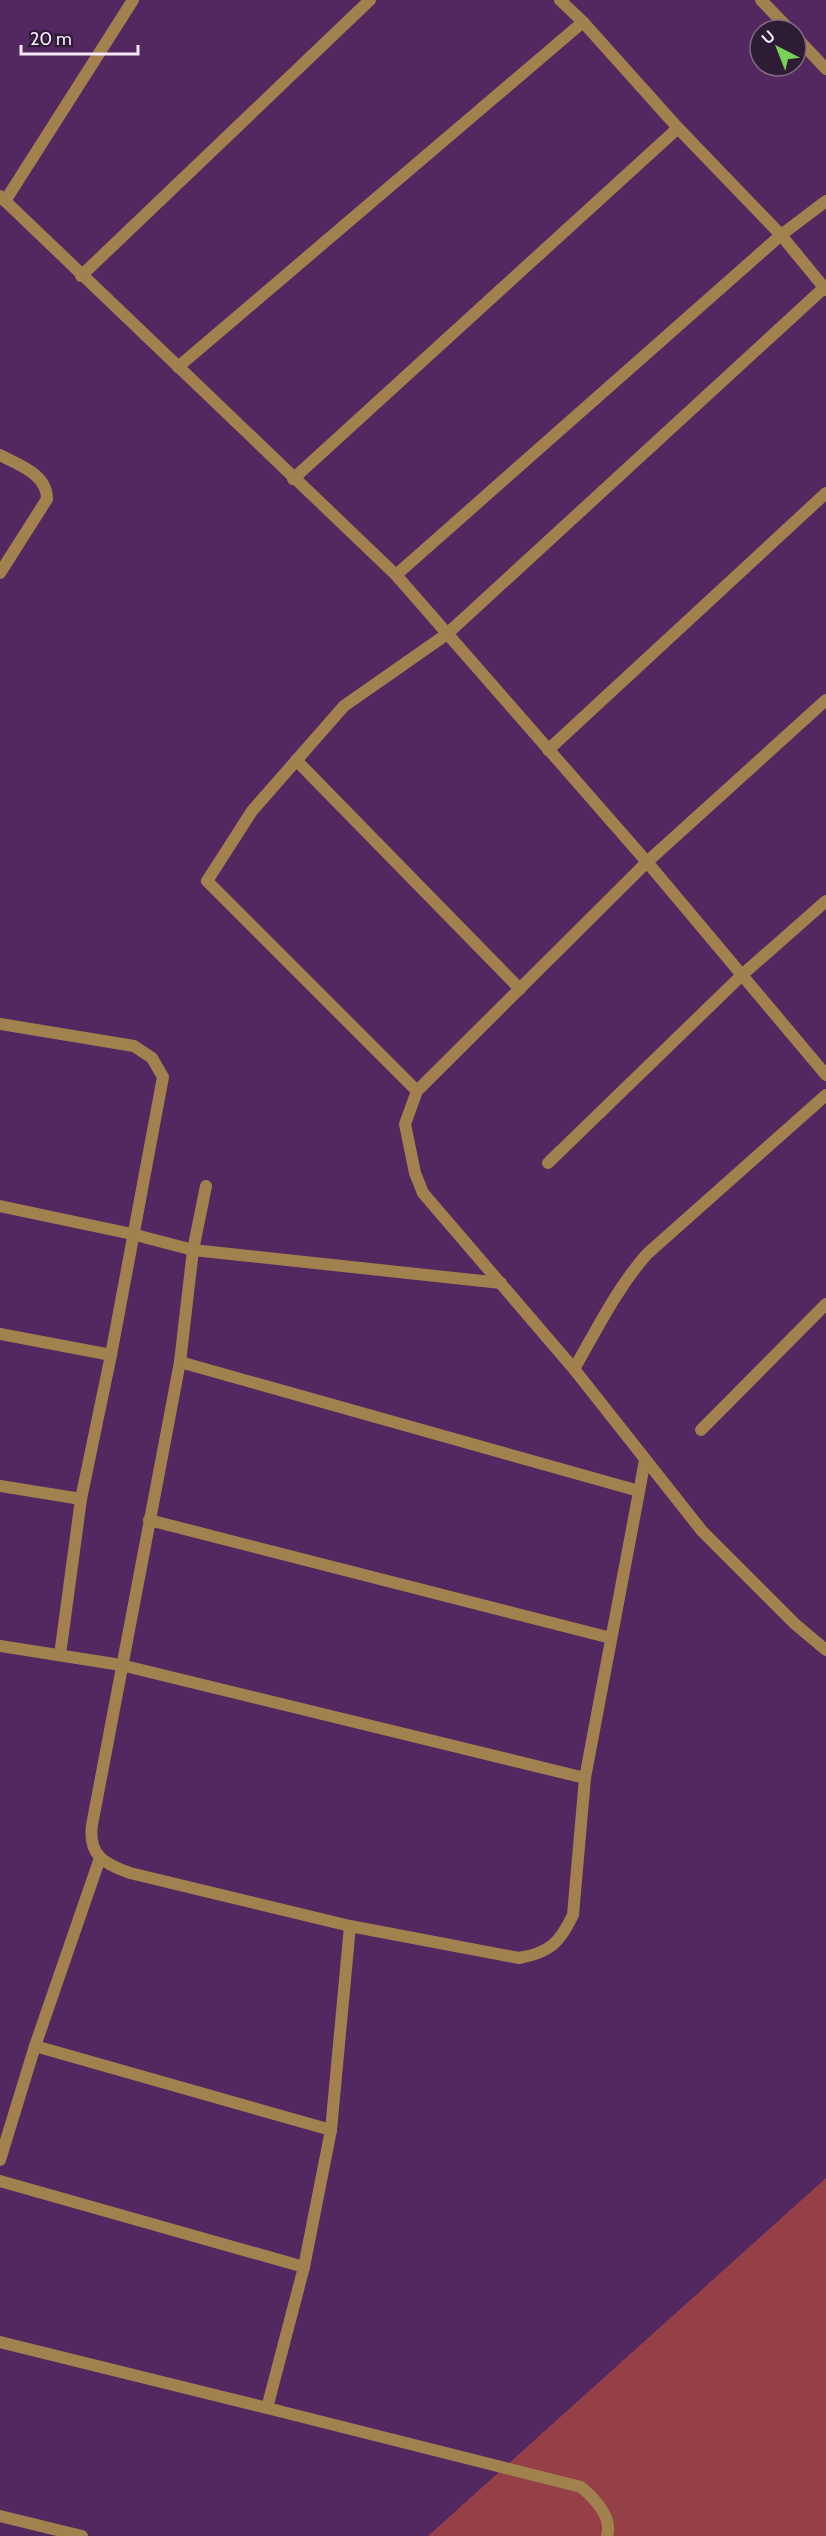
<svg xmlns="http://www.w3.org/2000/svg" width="826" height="2536" font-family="Cabin,sans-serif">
<rect width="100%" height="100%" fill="#53275f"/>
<polygon fill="#944046" points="826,2178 826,2536 428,2536"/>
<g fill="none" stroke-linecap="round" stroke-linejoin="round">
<path stroke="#a1814e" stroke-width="12" d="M0 455C19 465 47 474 47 499L0 573"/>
<g stroke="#a1814e" stroke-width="12">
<polyline points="560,0 583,22 678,128 781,235 826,290"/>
<polyline points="761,0 790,30"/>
<polyline points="796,37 826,69"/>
<polyline points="0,196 396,575 647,862 826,1075"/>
<polyline points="5,201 133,0"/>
<polyline points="81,276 370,0"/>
<polyline points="178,367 583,22"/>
<polyline points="293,479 678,128"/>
<polyline points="396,575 781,235 826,201"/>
<polyline points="826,700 647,862 417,1091 405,1124 415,1173 423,1193 574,1369 702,1531 795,1624 826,1650"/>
<polyline points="548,750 826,493"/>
<polyline points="296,760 520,989"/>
<polyline points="0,1024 134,1046 152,1058 163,1077 111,1355 81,1499 60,1655"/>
<polyline points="417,1091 207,881 252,811 344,706 447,634 826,286"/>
<polyline points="548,1163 742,975 826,901"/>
<path d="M206 1186 193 1250 180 1362 92 1825C88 1855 104 1864 130 1873L350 1926 519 1958C550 1953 560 1942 573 1915L585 1778 645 1460"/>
<polyline points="0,1206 132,1234 193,1250 501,1283"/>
<polyline points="0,1334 111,1355"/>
<polyline points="180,1362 639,1491"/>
<path d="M574 1369C597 1329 617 1288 647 1254L826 1095"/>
<polyline points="701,1430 826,1304"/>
<polyline points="0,1486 81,1499"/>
<polyline points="149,1520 611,1638"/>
<polyline points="0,1646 121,1665 585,1778"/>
<path d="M350 1926 331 2130 304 2267 267 2408 581 2487C594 2498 613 2517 607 2536"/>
<polyline points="35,2046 331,2130"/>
<polyline points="0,2160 35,2046 100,1858"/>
<polyline points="0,2181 304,2267"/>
<polyline points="0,2342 267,2408"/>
<polyline points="0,2516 82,2536"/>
</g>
</g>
<g transform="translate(778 48) rotate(318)"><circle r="28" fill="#2e1b34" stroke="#7f6d85" stroke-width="1.5"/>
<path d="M0-4.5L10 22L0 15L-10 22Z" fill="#79d157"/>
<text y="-9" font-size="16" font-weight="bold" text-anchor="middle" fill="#f9e9fe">U</text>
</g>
<path d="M21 45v9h117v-9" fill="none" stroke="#f9e9fe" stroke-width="3"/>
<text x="30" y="45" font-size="18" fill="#f9e9fe" stroke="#2e1b34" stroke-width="4.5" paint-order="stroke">20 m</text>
</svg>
